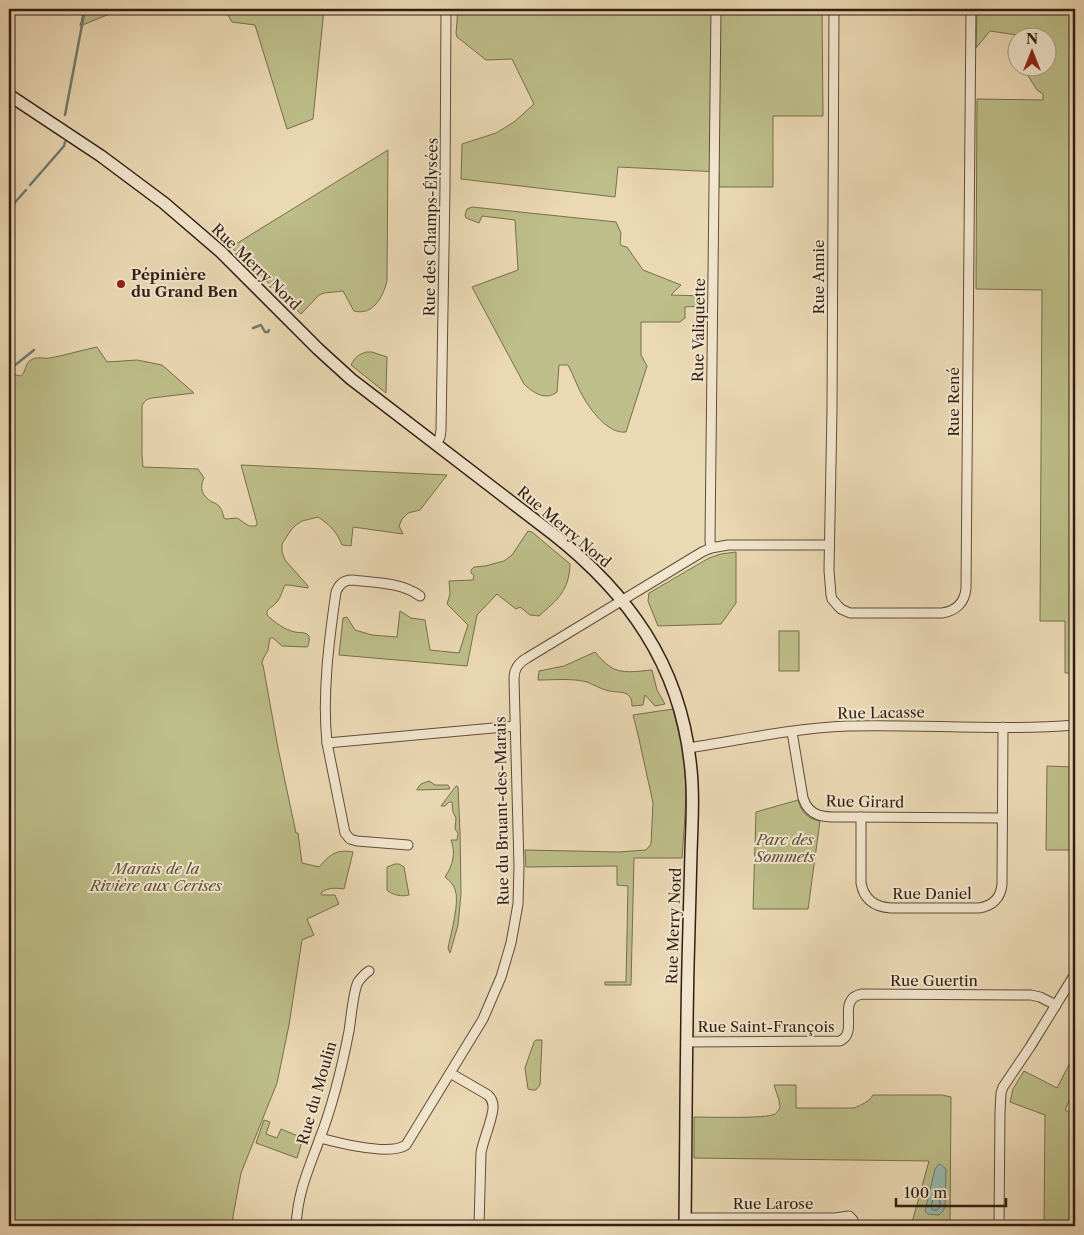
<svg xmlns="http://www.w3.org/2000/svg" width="1084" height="1235" font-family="'Libre Caslon Text',serif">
<rect width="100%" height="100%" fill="#ebd9b4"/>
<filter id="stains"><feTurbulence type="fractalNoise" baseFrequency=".004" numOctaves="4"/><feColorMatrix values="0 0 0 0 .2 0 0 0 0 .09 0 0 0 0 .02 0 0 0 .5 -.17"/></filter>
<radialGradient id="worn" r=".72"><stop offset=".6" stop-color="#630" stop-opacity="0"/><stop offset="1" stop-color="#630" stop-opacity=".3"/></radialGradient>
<g fill="#bdbe89" stroke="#776e4e">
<polygon points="84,9 122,9 80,26"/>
<path d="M229 9H324L313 119 287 129 255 25 232 22C229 17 226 14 229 9Z"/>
<polygon points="458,9 822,9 823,116 773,116 773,187 719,187 719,172 618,167 615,197 461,179 462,144 496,133 514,122 534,104 512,59 486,60 457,37 456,33"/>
<polygon points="977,9 1075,9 1075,673 1065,673 1065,621 1040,621 1042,290 976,289 977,99 1043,100 1043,94 1037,90 1025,71 1044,71 1044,68 1046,68 1046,38 1031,37 990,31 976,48"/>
<path d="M388 150 387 281C383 297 373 316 354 311L343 291 324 293 319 295 301 314 231 247Z"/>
<path d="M472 207 616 222 621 233 620 243 622 246 627 247 643 270 681 285 671 295 704 296V306L685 307V318L680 322H641V355L647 366 626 432C609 434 593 413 585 400 578 389 574 376 568 365H559L557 392C546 401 533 393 524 384L472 287 518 270 515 220 482 216 479 223 466 218 465 215 467 209Z"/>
<path d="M97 347 107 362 137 360 162 365 194 393 152 398C147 399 144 401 142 406V455L143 467 198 469 204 478C199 488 202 496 212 502 215 503 217 504 219 506 222 509 223 514 224 518L226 519 237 518 249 526H255L257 525V523L241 465 447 475 420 510 408 513 402 519 399 526 403 534 353 527 351 546 342 545C337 532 330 525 318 517L302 521 296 525 291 530 282 544V552L285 560 308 586V588L289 585H285C282 591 281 597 277 602 274 606 270 607 267 611V615C274 622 285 630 295 632 298 633 304 632 307 634 311 637 309 642 308 646L307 647 282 646 273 638H270C269 642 269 646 268 650 265 656 262 659 262 665H263L278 748 296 833H298L302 863 319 867C330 855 335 849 353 852L344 889C336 888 328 887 321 893L322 895H335L339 904 307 919 314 935 302 940 289 1025 277 1083 241 1173 233 1216V1226H9V366L16 375 21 376C26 372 25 363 31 360 36 356 44 359 50 358 66 355 82 350 97 347Z"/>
<path d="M366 352H372L387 357 386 393 351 365C355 357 358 355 366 352Z"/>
<path d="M528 531 532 532 570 564C569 591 558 599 539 616L530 615 520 607 516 609 497 594 477 615 467 666 339 655 343 618 347 617 355 630 372 635 397 637 400 611 411 618 425 620 430 650 459 653 468 625 447 604 450 594 449 581 473 580 474 575 471 573V570L474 567 485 566 504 561 512 555Z"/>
<polygon points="736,552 736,603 721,624 658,626 648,601 649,593 709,558 721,554"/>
<rect x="779" y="631" width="20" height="40"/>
<path d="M595 652C599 657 604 662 609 666 621 675 638 671 652 670L657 690 665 704 655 706 645 695 643 705 632 706C632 690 621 693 609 691 601 689 594 685 587 682 572 678 554 680 538 680L539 671 564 666Z"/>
<path d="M673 709C678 729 683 749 685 770 687 799 684 829 682 858H634L631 985H605V982H626L628 886 617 885V866L526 867 525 850 619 852 646 850 651 844 653 803 639 739 633 715Z"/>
<polygon points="1047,766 1075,767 1075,850 1046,850"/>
<polygon points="429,781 435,785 448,785 450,789 417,790 417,789 421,784"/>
<path d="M456 786H457L458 787 460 832 461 894 458 925 450 953 448 948C451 933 460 902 455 889 453 884 449 880 445 877 453 865 456 853 451 840H457L458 833 455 829 456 818 453 812 452 802H449L445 806H441Z"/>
<path d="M798 800C801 812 808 819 820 821L808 909H753L756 812Z"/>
<path d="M395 864H399L404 867 409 895C402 897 392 895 387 890V867Z"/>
<polygon points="536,1040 542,1040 540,1085 536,1090 532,1090 528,1089 525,1068 534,1042"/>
<polygon points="1071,1061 1075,1063 1075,1087 1065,1110 1075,1115 1075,1226 1044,1226 1045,1115 1010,1102 1013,1089 1024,1071 1057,1088"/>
<path d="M774 1085H796V1108H854C861 1105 869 1102 873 1095H942L951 1097 950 1226H911L929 1161 694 1158V1117C707 1117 767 1119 775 1114 777 1113 778 1110 780 1108L779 1100Z"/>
<polygon points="264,1120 270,1122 266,1134 277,1138 281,1129 303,1138 297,1158 256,1143"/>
</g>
<polygon fill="#98bab0" stroke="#6f7c71" points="940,1164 946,1169 945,1207 943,1211 939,1215 928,1214 925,1211 935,1169 938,1165"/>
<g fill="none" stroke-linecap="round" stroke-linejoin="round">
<polygon stroke="#646c62" stroke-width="1" points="937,1189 940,1191 940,1206 937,1210 933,1210 931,1207 935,1190"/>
<g stroke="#6f7c71" stroke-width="2.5">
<polyline points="65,115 85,9"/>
<polyline points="30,185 64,146 65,142"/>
<polyline points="9,209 26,190"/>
<polyline points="253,328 261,325 265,332 268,332 269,330"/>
<polyline points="9,370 34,350"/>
</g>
<defs>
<g id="minor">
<path d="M834 9 832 410 829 570 831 595 832 599 838 606 841 609 850 613H942C956 611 965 602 966 588L971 9"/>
<polyline points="436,445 440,437 441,430 445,188 446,9"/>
<polyline points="711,548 728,545 829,545"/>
<path d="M792 732 803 798C810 820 829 817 848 817L1002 818"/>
<polyline points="327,743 515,726"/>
<path d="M688 748C740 740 795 728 847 726 923 724 999 731 1075 725"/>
<path d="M861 817V883C864 900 875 907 891 908H979C992 906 1001 898 1002 884L1003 727"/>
<path d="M408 845 357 841 350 839 345 833 327 743C322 695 329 640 336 592 339 584 344 580 352 580 376 583 400 582 420 596"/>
<path d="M686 1042 840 1041C860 1032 835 999 862 994L1031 995 1040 997 1056 1005"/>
<path d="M450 1073 488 1095C491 1098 493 1101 493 1106 494 1116 483 1140 481 1153L479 1226"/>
<path d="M320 1138C339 1143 390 1156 406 1145L483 1019 501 977 511 943 518 904 519 866 514 679C514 669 518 663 527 658L702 552 711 548 710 540 716 9"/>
<polyline points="685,1218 835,1218 849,1216 853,1220 853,1226"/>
<path d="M296 1226C298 1191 308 1171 320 1138 333 1104 342 1067 349 1031 351 1019 353 992 358 982 361 978 364 974 369 971"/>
<polyline points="999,1226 1000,1112 1001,1093 1003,1087 1030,1047 1075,974"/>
</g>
<path id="secondary" d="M9 95 101 156 164 203 221 252 318 349 351 379 553 534C628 593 679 664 690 761 694 791 692 821 691 852 690 889 689 927 688 965 686 1052 686 1139 685 1226"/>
</defs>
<use href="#minor" stroke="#604d3b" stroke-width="11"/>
<use href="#secondary" stroke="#311e13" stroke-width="14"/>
<use href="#minor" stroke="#f2e6ce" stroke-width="9"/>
<use href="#secondary" stroke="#f2e6ce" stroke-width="11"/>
</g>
<circle fill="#8f2418" stroke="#f2e6ce" stroke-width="2" cx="121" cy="284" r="5"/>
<g text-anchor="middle" stroke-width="4" stroke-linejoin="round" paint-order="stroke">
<g font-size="15" fill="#311e13" stroke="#f2e6ce">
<text transform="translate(431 227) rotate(-89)" y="5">Rue des Champs-Élysées</text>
<text transform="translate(256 267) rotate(44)" y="5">Rue Merry Nord</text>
<text transform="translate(819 277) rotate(-90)" y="5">Rue Annie</text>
<text transform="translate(699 330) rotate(-89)" y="5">Rue Valiquette</text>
<text transform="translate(954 402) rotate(-90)" y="5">Rue René</text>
<text transform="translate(564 527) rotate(40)" y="5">Rue Merry Nord</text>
<text transform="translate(881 713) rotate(-1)" y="5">Rue Lacasse</text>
<text transform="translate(865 802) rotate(1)" y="5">Rue Girard</text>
<text transform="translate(502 811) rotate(-91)" y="5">Rue du Bruant-des-Marais</text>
<text x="932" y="899">Rue Daniel</text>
<text transform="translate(674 926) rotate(-88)" y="5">Rue Merry Nord</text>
<text x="934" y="986">Rue Guertin</text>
<text x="766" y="1032">Rue Saint-François</text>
<text transform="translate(317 1093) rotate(-74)" y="5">Rue du Moulin</text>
<text x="773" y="1209">Rue Larose</text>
</g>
<g font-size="15" font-weight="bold" fill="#311e13" stroke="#f2e6ce" text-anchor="start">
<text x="131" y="280">Pépinière<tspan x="131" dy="17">du Grand Ben</tspan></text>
</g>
<g font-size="15" font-style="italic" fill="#5b4e36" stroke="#f2e6ce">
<text x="785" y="845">Parc des<tspan x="785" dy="17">Sommets</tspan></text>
<text x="156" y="874">Marais de la<tspan x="156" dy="17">Rivière aux Cerises</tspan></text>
</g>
</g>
<rect width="1084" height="1235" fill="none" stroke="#ebd9b4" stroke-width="30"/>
<rect x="10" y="10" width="1064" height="1215" fill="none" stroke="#311e13" stroke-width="2.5"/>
<rect x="15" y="15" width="1054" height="1205" fill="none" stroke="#311e13"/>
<g transform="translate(1032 52)"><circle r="24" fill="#f2e6ce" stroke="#a59683"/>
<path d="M0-4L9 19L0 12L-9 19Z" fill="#8f2418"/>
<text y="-8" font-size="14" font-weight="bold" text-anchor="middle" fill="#311e13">N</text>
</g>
<path d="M896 1198v8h110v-8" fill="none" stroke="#311e13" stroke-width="2.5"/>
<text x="904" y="1198" font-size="15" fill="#311e13" stroke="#f2e6ce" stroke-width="4" paint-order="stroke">100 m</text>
<rect width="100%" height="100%" filter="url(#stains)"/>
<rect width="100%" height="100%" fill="url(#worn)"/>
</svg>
